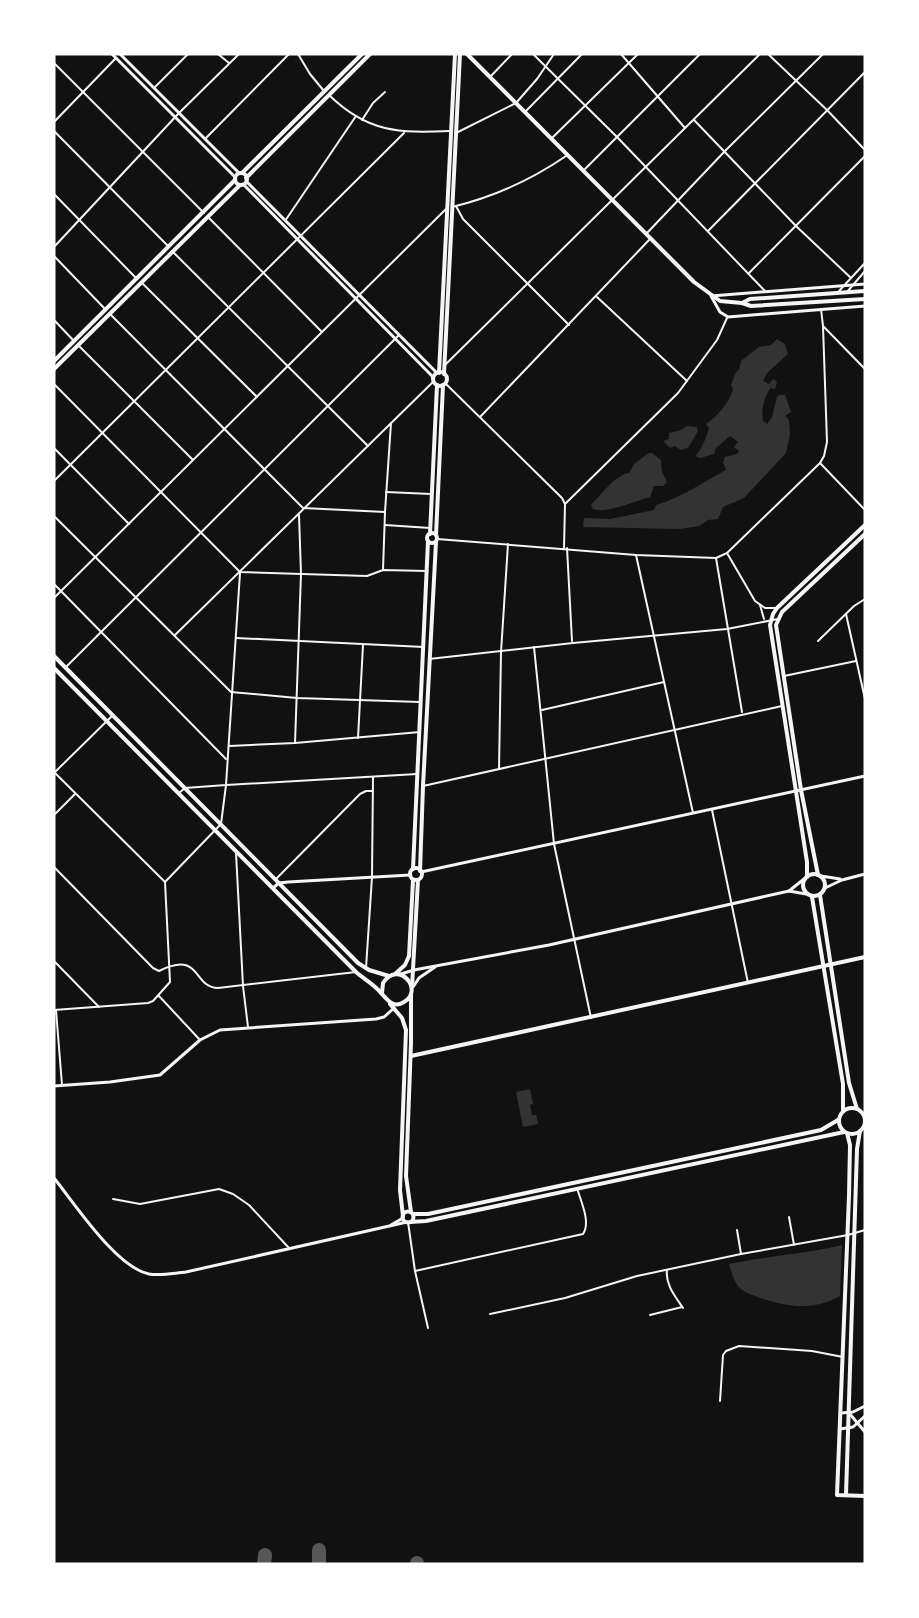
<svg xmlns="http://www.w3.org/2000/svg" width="919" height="1618" font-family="'Roboto Condensed',sans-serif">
<rect width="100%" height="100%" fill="#111"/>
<g fill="#333">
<path d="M777 339 785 344 788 354 767 373 763 381 769 384 773 379 777 382 775 389 771 388C764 395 761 412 763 421L767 424 772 417 777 397 779 395H785L791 412 785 416 789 420 790 434 786 453 744 498 723 507 718 519 708 520 699 526 680 529 583 527 584 518 610 519 654 510 656 505C681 498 703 482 726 470L723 462 725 457 737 454 739 451 734 447 738 442 730 436 716 448 714 454 700 458 695 456C701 451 707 436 709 428L706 424C718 416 729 403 733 389L731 385 736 372 739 370 741 361 759 347 771 345Z"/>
<polygon points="687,426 697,427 698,431 688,448 681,450 675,446 670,448 663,441 669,439 669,433 681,430"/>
<path d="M649 453H652L661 460 662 472 667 482 663 486H654L650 497C634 501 608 514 593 509L591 505C601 495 615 475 629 473L634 464Z"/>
<polygon points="530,1089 533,1104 530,1105 532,1115 536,1115 538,1124 523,1127 516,1092"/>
<path d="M842 1245 840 1296C813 1311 790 1307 763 1299 756 1296 747 1294 741 1289 734 1283 732 1273 729 1264 766 1256 805 1254 842 1245Z"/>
</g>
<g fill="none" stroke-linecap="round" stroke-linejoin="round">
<g stroke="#565656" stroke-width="14">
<polyline points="264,1564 265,1555"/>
<polyline points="319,1564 319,1550"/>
<polyline points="417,1564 417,1563"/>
</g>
<g stroke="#f5f5f5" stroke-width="2">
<polyline points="218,54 229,63"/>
<polyline points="298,54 310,74 324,91"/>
<polyline points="533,54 617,137 765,291"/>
<polyline points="621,54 685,128"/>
<polyline points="768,54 827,110 865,150"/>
<polyline points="54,63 204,213"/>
<polyline points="490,77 512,54"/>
<polyline points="154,88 188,54"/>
<path d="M329 95C368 133 399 133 450 131"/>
<polyline points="525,112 582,54"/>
<polyline points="362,120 373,103 385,92"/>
<polyline points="694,120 796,226 851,278"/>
<polyline points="54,122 116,58"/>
<polyline points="54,131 169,247"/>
<polyline points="456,133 516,103 537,79 554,54"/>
<polyline points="552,138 638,54"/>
<polyline points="205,139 289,54"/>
<polyline points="584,170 700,54"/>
<polyline points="54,194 137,279"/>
<polyline points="456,206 463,219 569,325"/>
<path d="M452 207C494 197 531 180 566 156"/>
<polyline points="208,217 322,332"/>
<polyline points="285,221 356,116"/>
<polyline points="708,231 865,72"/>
<polyline points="647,233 725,151 823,54"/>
<polyline points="54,247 179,113 239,54"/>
<polyline points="173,252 368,446"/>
<polyline points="54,256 106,310"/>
<polyline points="749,273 865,156"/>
<polyline points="142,283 257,397"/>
<polyline points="839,291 865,263"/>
<polyline points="847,292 865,271"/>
<polyline points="597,297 687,381"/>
<polyline points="110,314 303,508 385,512"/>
<polyline points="54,320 74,341"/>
<polyline points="823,326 865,369"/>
<polyline points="78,345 193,460"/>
<polyline points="446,364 760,54"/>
<polyline points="445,383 562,498 565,504 564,548"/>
<polyline points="54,384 240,572 367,576 383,570 427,571"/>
<polyline points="480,417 650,239"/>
<polyline points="54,448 129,524"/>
<polyline points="820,463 865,510"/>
<polyline points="54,481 404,133"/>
<polyline points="386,492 431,494"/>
<polyline points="565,504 678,393 717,340 727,318"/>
<polyline points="54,516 231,692 297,698 420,702"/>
<polyline points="385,525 430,528"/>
<polyline points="437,539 636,555 716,558 727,553 820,463 824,456 827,442 823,326 821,309"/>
<polyline points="567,548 572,641"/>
<polyline points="727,553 755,601 765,608 777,608"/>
<polyline points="636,555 693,813"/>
<polyline points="716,558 742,712"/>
<polyline points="383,570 385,512 391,423"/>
<polyline points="54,584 226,759"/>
<polyline points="54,598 446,209"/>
<polyline points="760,605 764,619"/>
<polyline points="846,614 865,699"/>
<polyline points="175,635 434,381"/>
<polyline points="236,638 424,647"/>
<polyline points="818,641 854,606 865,599"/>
<polyline points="534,647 554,844 591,1018"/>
<polyline points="429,659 573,643 727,629 778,619"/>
<polyline points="66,667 399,335"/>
<polyline points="784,676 856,661"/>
<polyline points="542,710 664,682"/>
<polyline points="358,738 363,645"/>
<polyline points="295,743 301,574 299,515"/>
<polyline points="229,746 295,743 420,732"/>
<polyline points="499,769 501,652 508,544"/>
<polyline points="54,772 165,882"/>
<polyline points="54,773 112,716"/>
<polyline points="423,786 782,706"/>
<polyline points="179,793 185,788 226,785 240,573"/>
<polyline points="712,810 748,983"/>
<polyline points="54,815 75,794"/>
<polyline points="236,853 243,986 248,1027"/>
<path d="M54 867 153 968 159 971C202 950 192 987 218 988L356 972"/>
<polyline points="276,879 360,794 366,791 373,791"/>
<polyline points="54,961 99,1007"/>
<polyline points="366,968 372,877 373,777"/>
<polyline points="159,996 200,1040"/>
<polyline points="54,1010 148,1003 153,1001 170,982 165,882 221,824 226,785 417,774"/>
<polyline points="56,1010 62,1085"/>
<polyline points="113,1199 140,1204 219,1189 233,1194 249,1205 289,1248"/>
<polyline points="789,1217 794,1245"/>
<polyline points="408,1222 415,1271 428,1328"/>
<polyline points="737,1230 741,1254"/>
<path d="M667 1270C665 1284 675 1296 683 1308"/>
<path d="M415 1271 583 1234C591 1222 581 1202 577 1188"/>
<polyline points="490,1314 565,1298 637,1276 741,1254 848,1235 865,1230"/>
<polyline points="650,1315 682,1307"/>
<polyline points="720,1401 723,1355 726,1351 739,1346 812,1351 843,1357"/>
</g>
<g stroke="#f5f5f5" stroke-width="3">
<polyline points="112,54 235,177"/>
<polyline points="120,54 239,173"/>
<polyline points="246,181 437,373"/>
<polyline points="243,184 433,377"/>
<polyline points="865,284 711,296 720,312 728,317 865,306"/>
<polyline points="421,872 865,776"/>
<polyline points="821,876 840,879"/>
<polyline points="273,888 279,883 288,882 410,875"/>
<polyline points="825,888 842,880 865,874"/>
<polyline points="789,891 804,879"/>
<polyline points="401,974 414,970 549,945 789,891 806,894"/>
<polyline points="413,987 419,978 435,967"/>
<polyline points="54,1086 110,1082 160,1075 200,1040 220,1030 376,1019 384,1017 394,1008"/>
<path d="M54 1178C75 1204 116 1267 149 1274 161 1276 174 1273 186 1272L407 1222"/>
<polyline points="391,1225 403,1218"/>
<polyline points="841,1413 853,1412 865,1406"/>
<polyline points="849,1413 865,1432"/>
<polyline points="840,1429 853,1427 865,1416"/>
</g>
<g stroke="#f5f5f5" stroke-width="4">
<polyline points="467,54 694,282 720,301 742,303 751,306 865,299"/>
<polyline points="742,303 750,299 865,291"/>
<circle cx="440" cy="379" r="7"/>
<polyline points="439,373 455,54"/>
<polyline points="444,374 460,54"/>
<circle cx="432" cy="538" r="5"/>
<polyline points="430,534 437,385"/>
<polyline points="436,535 443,385"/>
<circle cx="416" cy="874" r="6"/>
<polyline points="413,869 428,541"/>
<polyline points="420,871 423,786 436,542"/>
<circle cx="814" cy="885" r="11"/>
<polyline points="818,875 801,790 776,625 782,612 865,534"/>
<polyline points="807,877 807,862 770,625 773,614 777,608 865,525"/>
<polyline points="820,895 849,1083 857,1109"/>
<polyline points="812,897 843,1084 843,1111"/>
<polyline points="395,974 405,965 409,956 413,880"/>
<polyline points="412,987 418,880"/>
<polyline points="411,1056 865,957"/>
<polyline points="847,1133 850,1145 849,1196 837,1495 865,1496"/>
<polyline points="846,1495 857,1149 860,1131"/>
</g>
<g stroke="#f5f5f5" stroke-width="4">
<polyline points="242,173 362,54"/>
<circle cx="241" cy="179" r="6"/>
<polyline points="246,178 370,54"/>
<polyline points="54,361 235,180"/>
<polyline points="54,369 240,185"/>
<polyline points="54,656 358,963 369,970 389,976"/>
<path d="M54 668 356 972C364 979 375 985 381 993 388 1000 393 1009 404 1002 425 990 398 959 383 983L382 993"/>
<polyline points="411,994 411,1043 406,1176 411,1212"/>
<polyline points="390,1004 402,1018 406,1030 400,1190 403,1216"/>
<circle cx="852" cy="1121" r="13"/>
<circle cx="408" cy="1217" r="5.5"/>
<polyline points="413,1214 428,1214 821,1130 838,1120"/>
<polyline points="410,1222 426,1221 844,1132"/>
</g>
</g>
<rect width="919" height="1618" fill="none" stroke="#ffffff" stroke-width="111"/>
</svg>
